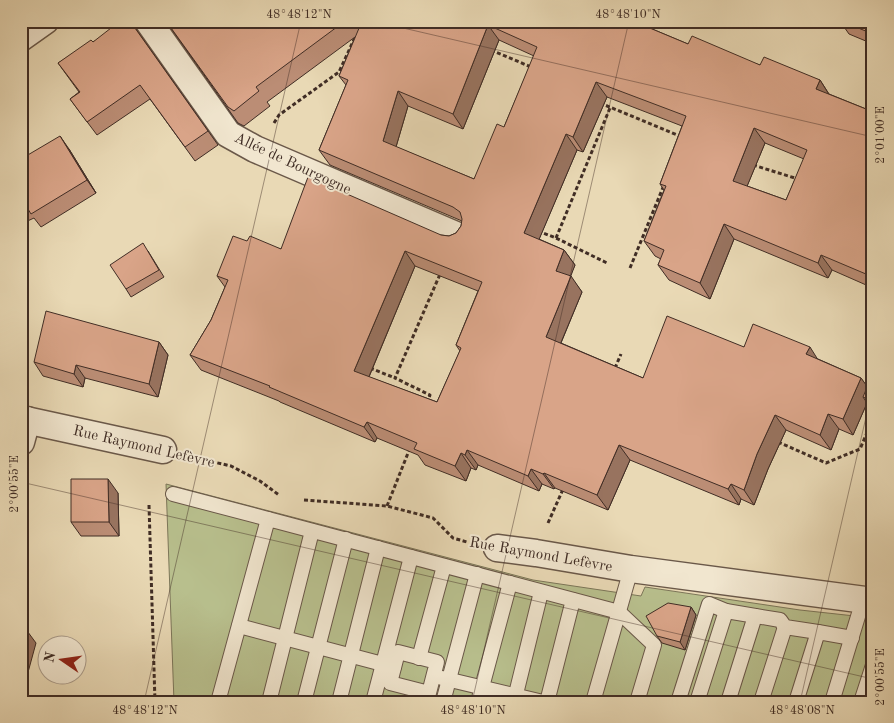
<svg xmlns="http://www.w3.org/2000/svg" width="894" height="723" font-family="'Old Standard TT',serif">
<rect width="100%" height="100%" fill="#e9d9b5"/>
<filter id="stains"><feTurbulence type="fractalNoise" baseFrequency=".004" numOctaves="4"/><feColorMatrix values="0 0 0 0 .2 0 0 0 0 .09 0 0 0 0 .02 0 0 0 .5 -.17"/></filter>
<radialGradient id="worn" r=".72"><stop offset=".6" stop-color="#630" stop-opacity="0"/><stop offset="1" stop-color="#630" stop-opacity=".3"/></radialGradient>
<polygon fill="#b8bf8d" stroke="#7c7659" points="166,484 533,580 641,596 645,587 800,610 873,618 873,702 174,702"/>
<g fill="none" stroke-linecap="round" stroke-linejoin="round">
<defs>
<g id="lane">
<polyline points="173,494 268,519"/>
<polyline points="239,626 394,667"/>
<polygon points="398,652 437,662 429,693 390,683"/>
<polyline points="419,658 444,566"/>
<polyline points="442,678 543,702"/>
<polyline points="218,702 268,519 619,612 654,645 637,702"/>
<polyline points="269,702 312,531"/>
<polyline points="304,702 346,539"/>
<polyline points="339,702 378,548"/>
<polyline points="373,702 411,557"/>
<polyline points="443,702 477,574"/>
<polyline points="478,702 510,583"/>
<polyline points="514,702 541,592"/>
<polyline points="547,702 573,600"/>
<polyline points="593,702 631,569"/>
<polyline points="678,702 709,604 726,611"/>
<polyline points="697,702 726,611 780,620 785,627 818,632"/>
<polyline points="728,702 755,616"/>
<polyline points="761,702 785,627"/>
<polyline points="796,702 818,632 852,638"/>
<polyline points="832,702 863,600"/>
<polyline points="861,702 873,665"/>
</g>
<g id="street">
<polyline points="148,21 228,134 255,149 458,236"/>
<polyline points="21,38 45,21"/>
<polyline points="21,419 163,450"/>
<polyline points="21,442 27,420"/>
<polyline points="497,548 536,553 631,569 873,601"/>
</g>
</defs>
<use href="#lane" stroke="#6a5849" stroke-width="16"/>
<use href="#street" stroke="#6a5849" stroke-width="29"/>
<g stroke="#402d25" stroke-width="3" stroke-dasharray="4 2.5" stroke-linecap="butt">
<polyline points="491,50 531,67"/>
<polyline points="600,103 682,137"/>
<polyline points="274,123 279,115 339,72 356,35"/>
<polyline points="753,165 798,179"/>
<polyline points="538,231 556,238 607,263"/>
<polyline points="556,238 610,108"/>
<polyline points="630,268 664,185"/>
<polyline points="370,368 395,378"/>
<polyline points="615,368 621,354"/>
<polyline points="427,403 430,395 395,378 441,272"/>
<polyline points="778,442 826,463 860,449 873,419"/>
<polyline points="192,457 231,466 260,481 279,495"/>
<polyline points="304,500 387,506 433,518 453,538 467,542"/>
<polyline points="149,505 155,702"/>
<polyline points="387,506 410,448"/>
<polyline points="548,523 564,487"/>
</g>
<use href="#lane" stroke="#f1e6cf" stroke-width="14"/>
<use href="#street" stroke="#f1e6cf" stroke-width="26"/>
</g>
<g fill="#bb8d75" stroke="#402d25" fill-rule="evenodd">
<polygon points="130,21 218,145 195,161 150,99 97,135 70,99 79,92 58,63 93,42"/>
<path d="M166 21H641L645 26 688 44 760 65 820 80 829 94 871 111 873 107V288L832 270 828 278 734 239 710 299 669 280 658 265 661 259 655 256 644 241 664 190 660 184 682 126 607 97 583 152 577 150 539 239 564 250 575 265 570 276 582 292 561 343 643 378 744 347 818 359 861 378 867 387 873 373V411L867 403 853 435 839 429 831 450 786 430 768 469 754 505 741 499 739 505 630 460 608 510 555 488 554 489 542 484 539 491 478 465 476 470 471 468 466 481 425 465 418 455 377 438 375 442 280 402 279 401 201 370 190 355 211 320 225 287 217 276 247 241 281 249 441 235 449 236 456 233 461 226 462 221 330 165 319 150 346 85 339 76 355 37 267 102 270 106 244 126 238 123ZM499 40 534 56 504 127 474 179 396 147 408 106 463 129ZM765 143 804 159 786 200 747 186ZM415 266 478 291 456 345 460 351 437 402 369 377Z"/>
<polygon points="840,21 873,21 873,44 849,34"/>
<polygon points="69,149 96,193 41,227 34,218 21,224 21,159"/>
<polygon points="148,251 164,277 131,297 126,289"/>
<polygon points="159,342 168,355 158,397 85,378 83,387 43,376 34,362"/>
<polygon points="118,493 119,536 81,536 71,522"/>
<polygon points="691,607 696,615 685,650 662,643 657,636"/>
</g>
<g fill="#98735f" stroke="#402d25">
<polygon points="633,21 641,21 647,29"/>
<polygon points="488,25 499,40 463,129 453,114"/>
<polygon points="820,80 830,96 816,89"/>
<polygon points="596,82 607,97 583,152 573,137"/>
<polygon points="398,91 408,106 393,157 383,141"/>
<polygon points="754,128 765,143 743,196 733,181"/>
<polygon points="566,134 577,150 535,249 524,233"/>
<polygon points="60,136 69,149 96,193 87,180"/>
<polygon points="724,224 734,239 710,299 700,283"/>
<polygon points="564,250 575,265 567,286 556,271"/>
<polygon points="405,251 415,266 365,386 354,371"/>
<polygon points="821,255 832,270 828,278 818,263"/>
<polygon points="571,276 582,292 557,352 546,337"/>
<polygon points="159,342 168,355 158,397 149,384"/>
<polygon points="810,347 820,363 806,354"/>
<polygon points="76,365 85,378 83,387 74,374"/>
<polygon points="861,378 872,393 863,397 867,403 853,435 843,419"/>
<polygon points="828,414 839,429 831,450 820,435"/>
<polygon points="775,415 786,430 768,469 754,505 744,490 757,454"/>
<polygon points="367,422 377,438 375,442 364,427"/>
<polygon points="619,445 630,460 608,510 597,495"/>
<polygon points="467,450 478,465 476,470 465,455"/>
<polygon points="461,453 471,468 466,481 455,466"/>
<polygon points="531,469 542,484 539,491 528,476"/>
<polygon points="544,473 555,488 554,489 543,474"/>
<polygon points="108,479 118,493 119,536 109,522"/>
<polygon points="731,484 741,499 739,505 728,489"/>
<polygon points="691,607 696,615 685,650 680,642"/>
<polygon points="22,624 36,643 21,698 21,627"/>
</g>
<g fill="#d9a488" stroke="#402d25" fill-rule="evenodd">
<polygon points="120,21 130,21 208,131 185,147 140,85 87,122 70,99 80,92 58,63 91,40 93,42"/>
<polygon points="166,21 345,21 256,87 259,91 234,111 228,107"/>
<path d="M362 21H633L688 44 692 36 760 65 764 57 820 80 816 89 871 111 873 107V277L821 255 818 263 724 224 700 283 658 265 664 250 644 241 666 186 660 184 686 116 596 82 573 137 566 134 524 233 564 250 556 271 571 276 546 337 643 378 667 316 744 347 753 324 810 347 806 354 861 378 843 419 828 414 820 435 775 415 757 454 744 490 731 484 728 489 619 445 597 495 544 473 543 474 531 469 528 476 467 450 465 455 461 453 455 466 414 449 417 443 367 422 364 427 269 387 270 386 190 355 211 320 228 280 217 276 233 236 247 241 250 236 281 249 308 177 441 235 449 236 456 233 461 226 462 219 460 212 453 207 319 150 348 80 339 76ZM488 25 537 47 504 127 497 124 474 179 383 141 398 91 453 114ZM754 128 807 150 786 200 733 181ZM405 251 482 282 456 345 461 348 437 402 354 371Z"/>
<polygon points="841,21 873,21 873,34"/>
<polygon points="60,136 87,180 31,214 25,204 21,206 21,159"/>
<polygon points="143,243 159,270 126,289 110,265"/>
<polygon points="46,311 159,342 149,384 76,365 74,374 34,362"/>
<polygon points="873,373 873,401 863,397"/>
<polygon points="71,479 108,479 109,522 71,522"/>
<polygon points="668,603 691,607 680,642 657,636 646,616"/>
</g>
<path fill="none" stroke="#402d25" stroke-width="1" stroke-opacity="0.45" d="M373 21 873 137M21 482 873 679M144 702 301 21M472 702 629 21M800 702 873 387"/>
<g text-anchor="middle" stroke-width="4" stroke-linejoin="round" paint-order="stroke">
<g font-size="15" fill="#402d25" stroke="#f1e6cf">
<text transform="translate(293 163) rotate(25)" y="5">Allée de Bourgogne</text>
<text transform="translate(144 446) rotate(13)" y="5">Rue Raymond Lefèvre</text>
<text transform="translate(541 554) rotate(10)" y="5">Rue Raymond Lefèvre</text>
</g>
</g>
<rect width="894" height="723" fill="none" stroke="#e9d9b5" stroke-width="55"/>
<g transform="translate(62 660) rotate(283)"><circle r="24" fill="#f1e6cf" stroke="#aa9c8b"/>
<path d="M0-4L9 19L0 12L-9 19Z" fill="#8f2418"/>
<text y="-8" font-size="14" font-weight="bold" text-anchor="middle" fill="#402d25">N</text>
</g>
<rect x="28" y="28" width="838" height="668" fill="none" stroke="#402d25" stroke-width="2"/>
<g font-size="12" text-anchor="middle" fill="#402d25">
<text x="299" y="18">48°48'12"N</text>
<text x="628" y="18">48°48'10"N</text>
<text transform="translate(880 135) rotate(-90)" y="4">2°01'00"E</text>
<text transform="translate(14 484) rotate(-90)" y="4">2°00'55"E</text>
<text transform="translate(880 677) rotate(-90)" y="4">2°00'55"E</text>
<text x="145" y="714">48°48'12"N</text>
<text x="473" y="714">48°48'10"N</text>
<text x="802" y="714">48°48'08"N</text>
</g>
<rect width="100%" height="100%" filter="url(#stains)"/>
<rect width="100%" height="100%" fill="url(#worn)"/>
</svg>
